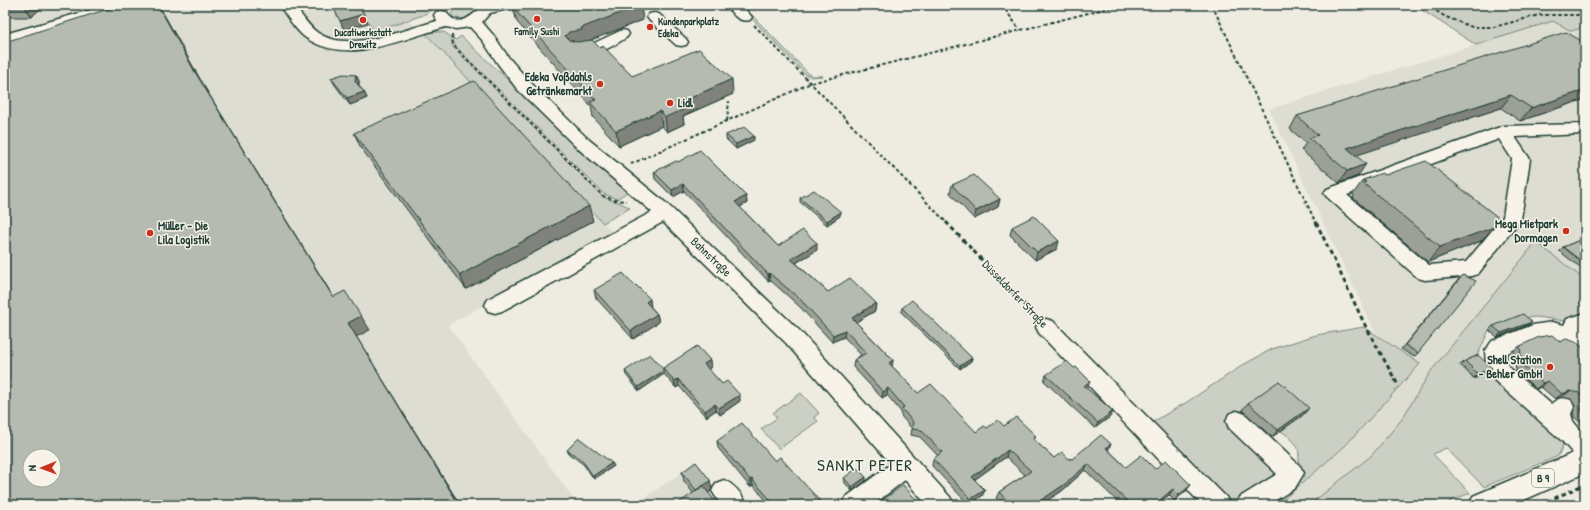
<svg xmlns="http://www.w3.org/2000/svg" width="1590" height="510" font-family="'Patrick Hand',sans-serif">
<rect width="100%" height="100%" fill="#eeece1"/>
<filter id="ink" filterUnits="userSpaceOnUse"><feTurbulence type="fractalNoise" baseFrequency=".025" numOctaves="2"/><feDisplacementMap in="SourceGraphic" scale="8" xChannelSelector="R" yChannelSelector="G"/><feConvolveMatrix kernelMatrix="1 2 1 2 8 2 1 2 1" color-interpolation-filters="sRGB"/></filter>
<g filter="url(#ink)">
<g fill="#ddddd2" fill-rule="evenodd">
<path d="M5 5H359L374 32 406 20 426 34 613 233 448 325 578 505H5ZM30 456H54V480H30Z"/>
<polygon points="1553,21 1571,31 1585,27 1585,280 1536,242 1431,371 1402,419 1371,456 1309,505 1277,505 1345,446 1420,364 1376,334 1269,109"/>
<polygon points="694,464 727,505 634,505"/>
</g>
<g fill="#cccfc4" stroke="#76867c">
<polygon points="359,5 431,5 431,6 430,11 423,15 374,32"/>
<polygon points="739,5 742,5 808,73 814,76 823,76 811,77 805,74"/>
<polygon points="1414,5 1585,5 1585,27 1571,31 1553,21 1476,45"/>
<polygon points="465,6 472,6 476,9 476,12 467,19 454,18 451,14 454,10"/>
<path d="M431 32H444L451 37 453 47 602 196C613 202 619 201 630 208L603 223 426 34Z"/>
<polygon points="461,36 627,192 617,199 604,194 460,51 454,44 453,38 456,40"/>
<polygon points="1536,242 1585,280 1585,314 1565,321 1537,317 1519,318 1489,330 1476,359 1472,358 1459,365 1474,379 1491,373 1563,440 1562,448 1558,456 1484,487 1446,448 1433,454 1470,493 1442,505 1309,505 1371,456 1402,419 1431,371"/>
<path d="M1364 327 1420 364 1345 446 1277 505H1255L1298 468C1299 462 1300 452 1297 446 1288 431 1258 418 1242 410L1227 418V428L1233 433 1238 431 1281 471 1270 480 1232 505H1228L1149 424 1187 402 1243 365 1272 349 1316 335Z"/>
<polygon points="801,393 819,413 814,417 818,421 779,449 761,429 777,418 773,413"/>
</g>
<g fill="none" stroke-linecap="round" stroke-linejoin="round">
<defs>
<g id="minor">
<polygon points="108,5 131,5 129,8 5,43 5,34"/>
<path d="M279 5H294C301 14 308 26 318 33 350 54 404 29 437 21L434 15 436 12 441 11 446 12C456 26 465 21 476 12L478 10 476 5H514L512 8 490 13 482 22 494 36 509 58 529 81 587 138 666 203 800 331 950 497 954 505H927L905 480 873 505H842L846 497 891 464 786 343 663 222 502 311 495 313 488 311 485 305 488 299 652 212 575 146 517 89 498 64 483 41 470 27 456 29 446 27C404 38 351 65 309 40 297 33 287 16 279 5Z"/>
<path d="M726 5H741L752 17 750 20C739 23 732 14 726 5Z"/>
<polygon points="654,13 659,14 686,39 688,42 686,45 681,46 676,45 649,20 647,17 649,14"/>
<path d="M622 30 627 31 629 34 627 37C612 47 592 59 573 54L570 51 573 48 590 45Z"/>
<path d="M1585 124V134L1515 137 1530 159 1521 219 1478 274 1471 276 1425 280 1418 278 1327 197 1324 193 1327 189 1503 126ZM1499 139 1512 159 1503 217 1466 262 1429 265 1347 195Z"/>
<path d="M1585 313V356C1576 352 1569 345 1560 341 1544 334 1520 345 1506 354L1507 364 1511 369 1551 404C1558 398 1562 397 1571 400L1574 407 1571 414 1573 421 1585 436V461L1577 458 1562 441 1495 381 1486 364 1485 351 1492 341 1533 325 1552 322 1564 325 1567 319Z"/>
<polygon points="1046,319 1053,321 1226,497 1230,505 1202,505 1039,333 1036,327 1039,321"/>
<polygon points="1237,411 1245,414 1300,466 1304,473 1295,488 1268,505 1236,505 1240,497 1277,474 1229,428 1226,421 1229,414"/>
<path d="M724 480C735 485 742 494 747 505H721L712 491 716 483Z"/>
</g>
<polygon id="major" points="1585,448 1585,473 1513,505 1469,505 1473,496"/>
</defs>
<use href="#minor" stroke="#1f3d34" stroke-width="3"/>
<use href="#major" stroke="#1f3d34" stroke-width="3"/>
<g stroke="#1f3d34" stroke-width="2" stroke-dasharray="3.5 2.5" stroke-linecap="butt">
<polyline points="1002,5 1020,30"/>
<polyline points="1212,5 1316,223"/>
<polyline points="1426,5 1446,17 1472,27 1494,27 1539,15 1585,15"/>
<polyline points="754,25 947,223"/>
<polyline points="452,35 453,45 603,196 615,200 626,201"/>
<polyline points="727,121 729,101"/>
<polyline points="631,164 811,83 1120,5"/>
</g>
<g stroke="#1f3d34" stroke-width="3" stroke-dasharray="4.5 3.5" stroke-linecap="butt">
<polyline points="946,222 1034,315"/>
<polyline points="1316,222 1364,323 1398,385"/>
<polyline points="1540,505 1585,484"/>
</g>
<use href="#minor" fill="#f7f3e8" fill-rule="evenodd"/>
<use href="#major" fill="#f7f3e8" fill-rule="evenodd"/>
</g>
<g fill="#9ca197" stroke="#1f3d34">
<polygon points="5,5 44,5 32,17 5,17"/>
<polygon points="513,8 643,20 590,40 600,48 632,76 733,94 683,116 684,124 667,132 662,126 619,146 593,117 591,106 517,22"/>
<polygon points="1585,43 1585,99 1520,121 1501,108 1356,155 1358,176 1339,183 1301,150 1306,143 1290,129 1297,116"/>
<polygon points="356,75 359,81 359,86 364,92 367,98 350,105 335,85 331,78"/>
<polygon points="354,133 593,221 466,289 361,148"/>
<polygon points="726,135 754,140 736,149 726,139"/>
<polygon points="678,162 746,196 747,203 740,207 778,246 817,250 796,263 828,292 876,303 875,311 856,322 893,360 892,366 918,393 976,432 987,428 1004,426 1036,436 1034,440 1054,458 1072,459 1111,444 1108,450 1126,467 1155,469 1186,491 1174,501 1169,495 1157,505 1121,505 1085,470 1062,491 1040,505 1003,505 996,498 999,492 1025,475 1006,457 974,480 985,490 982,496 969,505 932,466 933,459 938,456 920,437 911,435 912,429 901,416 901,412 887,395 882,398 853,367 854,360 861,355 844,337 832,342 800,307 770,280 768,281 684,191 673,197 655,179 654,172"/>
<polygon points="1385,175 1481,241 1428,262 1353,198 1354,196 1353,194 1363,180"/>
<polygon points="952,185 1000,199 998,207 974,219 950,193"/>
<polygon points="800,198 840,216 827,225 800,202"/>
<polygon points="1012,227 1057,249 1035,260 1010,235"/>
<polygon points="1585,232 1585,237 1582,235"/>
<polygon points="1585,238 1585,271 1559,251 1563,247"/>
<polygon points="1459,279 1418,353 1414,357 1401,349"/>
<polygon points="594,290 651,307 657,314 659,322 633,339 596,298"/>
<polygon points="902,308 972,358 971,361 960,369 901,312"/>
<polygon points="1532,322 1528,325 1497,337 1489,330 1493,326"/>
<polygon points="1560,342 1585,349 1585,427 1573,416 1575,406 1571,399 1562,397 1555,399 1541,387 1536,389 1516,370 1513,351 1520,346"/>
<polygon points="1465,361 1492,368 1488,372 1474,378 1461,365"/>
<polygon points="711,367 708,369 722,384 740,401 720,415 716,410 706,417 679,386 676,388 664,374 639,391 626,375 625,371 663,369 663,368"/>
<polygon points="1046,375 1088,387 1086,388 1113,411 1110,417 1095,428 1044,381"/>
<polygon points="1248,403 1303,415 1272,437 1242,410"/>
<polygon points="717,441 775,461 821,502 821,505 770,505 753,485 750,487 718,448"/>
<polygon points="567,450 612,463 614,466 594,479 583,464 569,454"/>
<polygon points="682,472 712,489 711,491 708,493 693,493 684,481"/>
<polygon points="844,478 866,481 852,491 844,482"/>
</g>
<g fill="#7f837b" stroke="#1f3d34">
<polygon points="24,5 44,5 32,17 24,6"/>
<polygon points="158,5 159,5 161,9 204,86 342,311 195,72"/>
<polygon points="641,5 643,20 573,47 565,36 569,32"/>
<polygon points="364,14 368,23 344,30 340,21"/>
<polygon points="356,75 359,81 358,88 355,81"/>
<polygon points="732,79 733,94 683,116 684,124 667,132 665,117 677,104"/>
<polygon points="1585,90 1585,99 1520,121 1531,108"/>
<polygon points="364,92 367,98 350,105 347,98"/>
<polygon points="1511,95 1501,108 1339,161 1347,148"/>
<polygon points="660,111 662,126 619,146 616,131"/>
<polygon points="754,136 754,140 736,149 736,144"/>
<polygon points="1366,164 1358,176 1339,183 1347,171"/>
<polygon points="683,184 684,191 673,197 672,190"/>
<polygon points="746,196 747,203 735,209 735,202"/>
<polygon points="1000,199 998,207 974,219 976,211"/>
<polygon points="589,206 593,221 466,289 460,275"/>
<polygon points="841,212 840,216 827,225 827,221"/>
<polygon points="1494,227 1481,241 1428,262 1440,247"/>
<polygon points="1059,241 1057,249 1035,260 1037,252"/>
<polygon points="817,243 817,250 791,266 791,259"/>
<polygon points="769,273 770,280 768,281 768,274"/>
<polygon points="650,299 651,307 647,310 646,302"/>
<polygon points="876,303 875,311 851,325 852,318"/>
<polygon points="657,314 659,322 633,339 631,331"/>
<polygon points="361,316 370,330 356,337 460,505 348,323"/>
<polygon points="1532,322 1528,325 1497,337 1501,333"/>
<polygon points="845,330 844,337 832,342 833,335"/>
<polygon points="972,358 971,361 960,369 960,366"/>
<polygon points="710,360 711,367 705,371 704,364"/>
<polygon points="893,360 892,367 889,363"/>
<polygon points="1492,368 1488,372 1474,378 1478,374"/>
<polygon points="663,371 664,374 639,391 638,387"/>
<polygon points="678,379 679,386 676,388 674,381"/>
<polygon points="1090,381 1088,387 1081,391 1084,386"/>
<polygon points="1548,381 1541,387 1536,389 1543,383"/>
<polygon points="888,388 887,395 882,398 883,392"/>
<polygon points="1570,391 1562,397 1555,399 1562,394"/>
<polygon points="740,395 740,401 720,415 719,408"/>
<polygon points="715,404 716,410 706,417 705,411"/>
<polygon points="1309,408 1303,415 1272,437 1278,430"/>
<polygon points="1113,411 1110,417 1095,428 1098,423"/>
<polygon points="1111,444 1108,450 1106,448"/>
<polygon points="1008,450 1006,457 970,483 972,477"/>
<polygon points="612,463 614,466 594,479 593,476"/>
<polygon points="1088,464 1085,470 1062,491 1040,505 1034,505"/>
<polygon points="866,477 866,481 852,491 852,487"/>
<polygon points="752,479 753,485 750,487 750,480"/>
<polygon points="710,480 712,489 711,491 698,500 696,491"/>
<polygon points="1191,485 1186,491 1174,501 1179,495"/>
<polygon points="1173,489 1169,495 1157,505 1154,505"/>
<polygon points="985,490 982,496 969,505 971,499"/>
</g>
<g fill="#b5bbb0" stroke="#1f3d34" fill-rule="evenodd">
<polygon points="5,5 24,5 24,6"/>
<path d="M120 5H158L195 72 333 297 345 291 361 316 348 323 459 505H5V42ZM30 456H54V480H30Z"/>
<polygon points="332,5 359,5 364,14 340,21"/>
<polygon points="520,5 641,5 581,28 582,30 569,32 565,36 569,40 577,42 592,40 600,48 603,46 632,76 699,49 732,79 677,104 683,110 665,117 660,111 616,131 590,102 596,100 513,8"/>
<polygon points="1566,32 1585,43 1585,90 1531,108 1511,95 1347,148 1366,164 1347,171 1309,138 1318,135 1297,116"/>
<polygon points="343,74 356,75 355,81 364,92 347,98 331,78"/>
<polygon points="474,81 589,206 460,275 354,133"/>
<polygon points="744,127 754,136 736,144 726,135"/>
<polygon points="700,150 746,196 735,202 778,246 803,230 817,243 791,259 828,292 850,278 876,303 852,318 893,360 889,363 918,393 931,384 976,432 984,426 987,428 998,420 1004,426 1016,417 1036,436 1033,439 1054,458 1062,452 1069,459 1072,459 1101,435 1111,444 1106,448 1126,467 1141,455 1155,469 1166,460 1191,485 1179,495 1173,489 1154,505 1131,505 1088,464 1065,484 1034,505 1011,505 999,492 1031,471 1008,450 972,477 985,490 971,499 933,459 942,452 921,430 912,429 913,422 902,409 904,407 888,388 883,392 854,360 866,353 845,330 833,335 800,299 769,273 768,274 683,184 672,190 654,172 676,161 678,162"/>
<polygon points="1426,161 1500,219 1494,227 1440,247 1363,183 1366,182 1363,180 1382,173 1385,175"/>
<polygon points="974,175 1000,199 976,211 952,185"/>
<polygon points="814,190 841,212 827,221 800,198"/>
<polygon points="1034,216 1059,241 1037,252 1012,227"/>
<polygon points="1585,238 1585,264 1563,247"/>
<polygon points="623,273 635,286 636,285 650,299 646,302 657,314 631,331 594,290"/>
<polygon points="1463,275 1476,281 1418,353 1405,345"/>
<polygon points="912,300 972,358 960,366 902,308"/>
<polygon points="1523,314 1532,322 1501,333 1493,326"/>
<polygon points="1552,335 1560,342 1566,339 1576,342 1585,349 1585,415 1581,411 1583,401 1579,393 1570,391 1562,394 1548,381 1543,383 1522,365 1520,346 1539,337"/>
<polygon points="697,346 710,360 704,364 722,384 727,381 740,395 719,408 715,404 705,411 678,379 674,381 663,368"/>
<polygon points="650,354 663,369 663,371 638,387 625,371"/>
<polygon points="1478,355 1492,368 1478,374 1465,361"/>
<polygon points="1067,361 1074,368 1076,367 1090,381 1084,386 1113,411 1098,423 1046,375"/>
<polygon points="1279,381 1309,408 1278,430 1248,403"/>
<polygon points="742,423 775,461 780,457 821,502 817,505 775,505 752,479 750,480 717,441"/>
<polygon points="579,438 612,463 593,476 582,460 567,450"/>
<polygon points="696,462 710,480 709,482 696,490 682,472"/>
<polygon points="857,468 866,477 852,487 844,478"/>
<polygon points="903,485 921,505 876,505"/>
<polygon points="703,486 718,505 676,505"/>
</g>
</g>
<g fill="#c8321e" stroke="#f7f3e8" stroke-width="1.5">
<circle cx="537" cy="19" r="4"/>
<circle cx="363" cy="20" r="4"/>
<circle cx="650" cy="27" r="4"/>
<circle cx="600" cy="84" r="4"/>
<circle cx="670" cy="103" r="4"/>
<circle cx="1566" cy="231" r="4"/>
<circle cx="150" cy="233" r="4"/>
<circle cx="1550" cy="367" r="4"/>
</g>
<g text-anchor="middle" stroke-width="3" stroke-linejoin="round" paint-order="stroke">
<g font-size="10" font-weight="bold" fill="#1f3d34" stroke="#f7f3e8">
<text x="658" y="25" text-anchor="start">Kundenparkplatz<tspan x="658" dy="12">Edeka</tspan></text>
<text x="537" y="35">Family Sushi</text>
<text x="363" y="36">Ducatiwerkstatt<tspan x="363" dy="12">Drewitz</tspan></text>
</g>
<rect fill="#f7f3e8" stroke="#60746a" stroke-width="1" x="1532" y="469" width="22" height="18" rx="3"/>
<g font-size="11" font-weight="bold" fill="#1f3d34">
<text x="1543" y="482">B 9</text>
</g>
<g font-size="12" font-weight="bold" fill="#1f3d34" stroke="#f7f3e8" text-anchor="end">
<text x="592" y="81">Edeka Voßdahls<tspan x="592" dy="14">Getränkemarkt</tspan></text>
<text x="678" y="107" text-anchor="start">Lidl</text>
<text x="1558" y="228">Mega Mietpark<tspan x="1558" dy="14">Dormagen</tspan></text>
<text x="158" y="230" text-anchor="start">Müller - Die<tspan x="158" dy="14">Lila Logistik</tspan></text>
<text x="1542" y="364">Shell Station<tspan x="1542" dy="14">- Behler GmbH</tspan></text>
</g>
<g font-size="12" fill="#1f3d34" stroke="#f7f3e8">
<text transform="translate(711 257) rotate(44)" y="4">Bahnstraße</text>
<text transform="translate(1015 294) rotate(46)" y="4">Düsseldorfer Straße</text>
</g>
<g font-size="17" letter-spacing="1" fill="#1f3d34" stroke="#f7f3e8">
<text x="865" y="471">SANKT PETER</text>
</g>
</g>
<rect width="1590" height="510" fill="none" stroke="#f7f3e8" stroke-width="20"/>
<rect x="10" y="10" width="1570" height="490" fill="none" stroke="#1f3d34" stroke-width="1.5" filter="url(#ink)"/>
<g transform="translate(42 468) rotate(269)"><circle r="19" fill="#f7f3e8" stroke="#a1aaa0"/>
<path d="M0-3L7 15L0 10L-7 15Z" fill="#c8321e"/>
<text y="-6" font-size="11" font-weight="bold" text-anchor="middle" fill="#1f3d34">N</text>
</g>
</svg>
